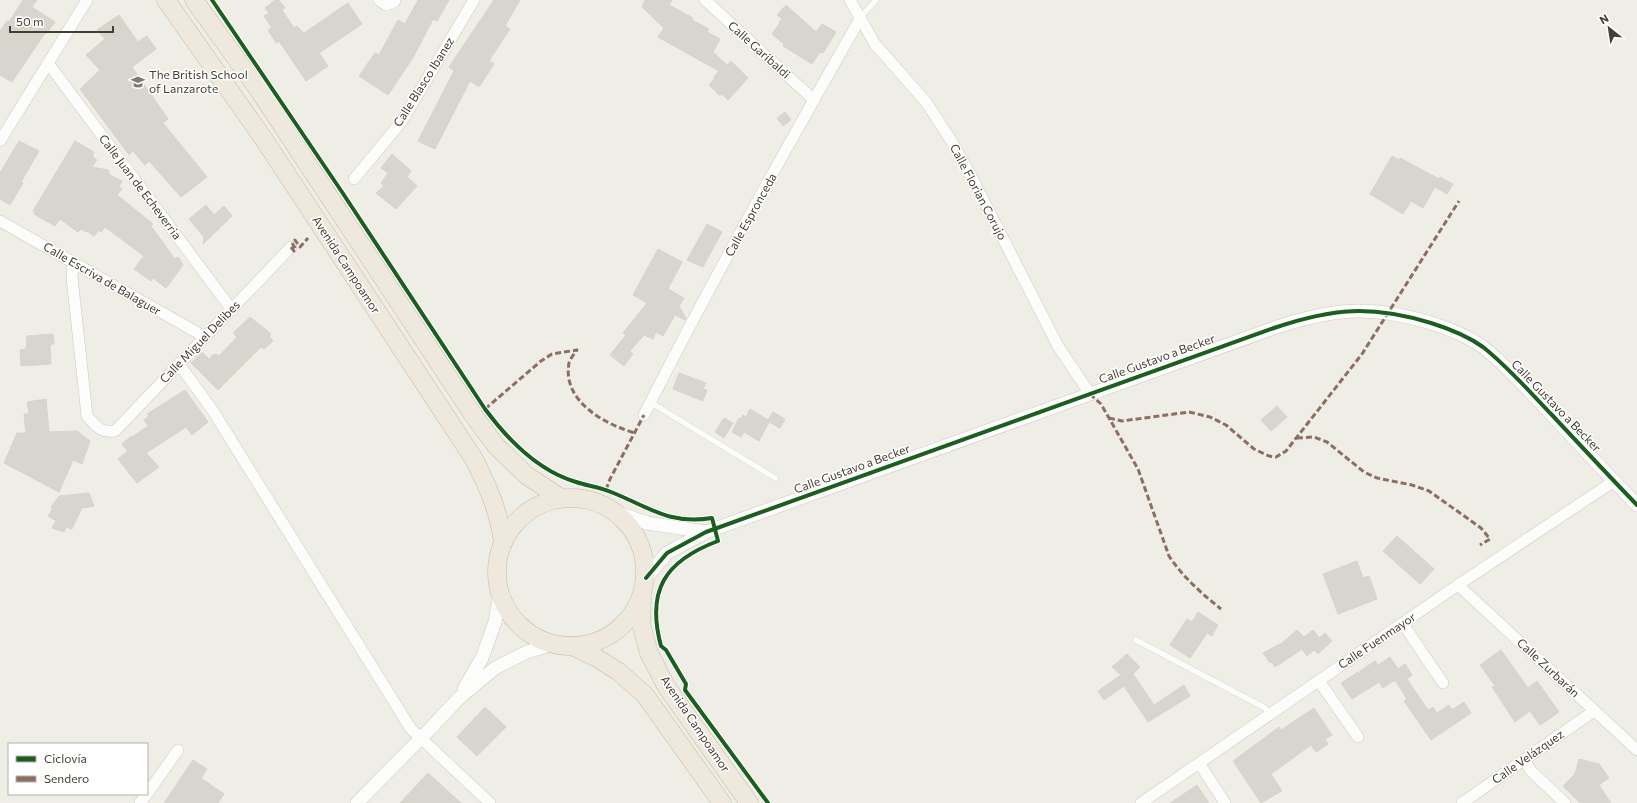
<svg xmlns="http://www.w3.org/2000/svg" width="1637" height="803" font-family="Commissioner,sans-serif">
<rect width="100%" height="100%" fill="#eeede6"/>
<g fill="#d8d5cf" stroke="#d7d4cc">
<polygon points="23,0 37,0 32,7 55,22 46,34 45,33 12,82 0,75 0,31 7,21 9,22"/>
<polygon points="275,0 279,0 285,8 282,10 294,28 297,26 304,33 348,3 362,24 319,53 328,66 306,81 279,41 276,43 268,30 272,28 264,16 269,13 265,8"/>
<polygon points="418,0 449,0 437,21 433,19 414,56 388,95 359,76 375,53 379,55 398,20 405,24"/>
<polygon points="494,0 520,0 505,26 510,29 489,61 494,64 479,87 470,81 435,149 418,141 454,71 449,67"/>
<polygon points="645,0 672,0 669,5 693,18 692,20 709,29 707,32 720,39 713,52 727,65 731,61 748,78 728,100 722,94 720,96 709,85 715,78 714,77 719,71 658,37 664,28 642,7"/>
<polygon points="786,5 816,32 822,24 836,32 823,53 820,52 812,64 783,46 784,44 772,34 780,23 779,22 782,19 777,15"/>
<polygon points="119,15 138,42 147,36 156,49 132,67 168,119 163,123 207,177 181,197 149,161 145,165 133,151 129,155 80,89 100,70 86,55 105,39 97,30"/>
<polygon points="785,112 791,120 783,126 777,118"/>
<polygon points="19,141 39,151 21,182 23,183 10,205 0,199 0,173"/>
<polygon points="75,141 94,152 92,156 97,160 92,167 108,170 110,175 122,181 119,187 122,189 117,195 153,224 151,226 175,259 178,257 183,265 166,288 153,278 151,281 134,269 144,256 105,227 101,232 99,230 94,236 87,231 86,232 81,229 78,232 60,219 55,226 34,214 35,212 33,211"/>
<polygon points="392,154 411,171 407,177 417,186 396,209 376,193 384,186 381,183 388,173 381,168"/>
<polygon points="1392,156 1399,160 1400,158 1439,179 1440,177 1453,184 1447,194 1435,187 1423,208 1411,201 1403,214 1370,194"/>
<polygon points="206,205 214,215 224,206 232,216 203,244 204,237 189,219"/>
<polygon points="707,224 722,232 703,267 687,260"/>
<polygon points="658,249 682,262 668,289 684,298 679,306 686,318 685,320 675,315 663,336 656,332 653,339 644,335 630,351 633,354 624,366 610,355 626,335 623,333 647,303 633,295"/>
<polygon points="250,317 271,334 269,336 273,341 264,349 261,347 218,390 191,363 202,352 209,359 214,354 215,355 217,354 219,356 237,337 233,333"/>
<polygon points="53,334 54,344 50,344 51,364 21,366 20,350 26,349 27,336"/>
<polygon points="679,373 706,383 703,389 707,390 703,401 673,389"/>
<polygon points="185,390 208,422 192,435 186,427 146,453 159,467 137,483 118,459 128,451 122,444 131,436 132,437 148,426 144,420 149,416 147,414"/>
<polygon points="46,399 49,432 77,431 90,441 82,464 73,460 59,492 4,463 17,433 26,433 24,414 29,414 27,402"/>
<polygon points="1277,406 1287,417 1271,431 1261,420"/>
<polygon points="750,409 768,420 773,412 785,419 780,428 769,422 759,441 744,432 741,437 732,432 739,418 741,419 743,415 746,417"/>
<polygon points="724,418 733,423 724,438 715,432"/>
<polygon points="89,493 94,506 82,508 72,529 66,527 64,532 52,528 56,521 48,516 53,508 51,507 59,496"/>
<polygon points="1397,536 1434,569 1420,584 1383,551"/>
<polygon points="1357,561 1363,578 1369,576 1377,599 1338,614 1323,574"/>
<polygon points="1198,612 1218,625 1212,636 1207,633 1190,658 1170,645 1187,619 1192,622"/>
<polygon points="1297,630 1304,637 1313,630 1319,638 1325,633 1332,641 1318,654 1314,650 1307,656 1302,649 1275,667 1272,662 1270,663 1263,653 1282,643"/>
<polygon points="1501,650 1528,688 1537,681 1559,712 1540,725 1530,711 1515,722 1492,687 1495,686 1480,665"/>
<polygon points="1127,654 1140,667 1133,674 1154,705 1184,685 1190,696 1148,722 1124,686 1104,700 1098,691 1121,675 1112,667"/>
<polygon points="1390,657 1398,669 1405,664 1412,675 1407,679 1428,710 1433,707 1437,713 1449,705 1452,710 1464,702 1471,713 1431,740 1404,701 1407,699 1395,680 1383,688 1379,682 1352,699 1341,683 1358,672 1362,676 1360,671 1375,661 1378,665"/>
<polygon points="485,707 506,727 477,756 457,737"/>
<polygon points="1314,708 1332,735 1325,739 1328,744 1316,752 1311,745 1271,774 1282,791 1261,803 1233,761 1279,727 1281,730"/>
<polygon points="1579,759 1599,764 1609,778 1599,785 1611,803 1580,803 1563,786 1575,774"/>
<polygon points="193,760 207,769 201,778 224,794 218,803 164,803"/>
<polygon points="428,773 461,803 400,803"/>
<polygon points="1197,785 1209,803 1170,803"/>
</g>
<g fill="none" stroke-linecap="round" stroke-linejoin="round">
<defs>
<g id="service">
<polyline points="861,17 876,0"/>
<polyline points="650,402 775,478"/>
<polyline points="1136,640 1265,708 1270,714"/>
</g>
<g id="minor">
<polyline points="379,0 386,5 394,2 395,0"/>
<polyline points="705,0 814,100"/>
<polyline points="850,0 875,44 926,102 952,142 971,176 1058,346 1090,394"/>
<polyline points="48,63 232,310"/>
<polyline points="0,141 87,0"/>
<polyline points="354,179 402,121 474,0"/>
<polyline points="0,221 205,337"/>
<path d="M73 263 72 277 87 416C97 427 100 433 115 431L291 247"/>
<polyline points="179,364 213,411 411,729 490,803"/>
<path d="M644 415C712 280 786 148 861 17"/>
<polyline points="1458,585 1637,750"/>
<polyline points="1403,624 1443,683"/>
<polyline points="1319,681 1358,737"/>
<polyline points="1525,760 1530,770 1565,803"/>
<polyline points="1199,763 1225,803"/>
<polyline points="147,794 178,750"/>
<polyline points="140,803 147,794"/>
<polyline points="1141,803 1458,585 1614,481"/>
<polyline points="1462,803 1594,711"/>
</g>
<g id="tertiary">
<polyline points="616,512 647,523 706,532"/>
<path d="M646 578 667 553 706 532 1274 328C1333 308 1371 305 1431 323 1447 328 1469 337 1483 347 1508 367 1530 392 1552 415 1580 445 1608 475 1637 505"/>
<polyline points="464,689 482,658 495,622 500,594"/>
<polyline points="357,803 430,729 459,698 495,668 527,652 553,644"/>
</g>
<g id="trunk">
<path d="M166 0 263 138 474 459C489 489 498 509 503 542"/>
<polyline points="194,0 258,89 474,416 496,446 526,475 561,498"/>
<circle cx="571" cy="572" r="74"/>
<polyline points="642,598 641,624 649,653 666,686 749,803"/>
<polyline points="572,646 597,658 619,672 645,695 722,803"/>
</g>
</defs>
<use href="#service" stroke="#cccac4" stroke-width="6"/>
<use href="#minor" stroke="#cccac4" stroke-width="12"/>
<use href="#tertiary" stroke="#cccac4" stroke-width="14"/>
<use href="#trunk" stroke="#c7bca1" stroke-width="19"/>
<use href="#service" stroke="#fcfcfb" stroke-width="5.5"/>
<use href="#minor" stroke="#fcfcfb" stroke-width="11"/>
<use href="#tertiary" stroke="#fcfcfb" stroke-width="13"/>
<use href="#trunk" stroke="#eee9dc" stroke-width="18"/>
<g stroke="#8d6e63" stroke-width="3" stroke-dasharray="6 3" stroke-linecap="butt">
<polyline points="291,247 294,251 296,249 292,243 295,240 300,247 308,238"/>
<path d="M1090 394 1101 404 1138 469 1169 556C1183 577 1201 593 1221 609"/>
<path d="M485 409 541 361 552 354 577 350C574 354 570 359 569 363 562 401 604 424 635 433"/>
<polyline points="1109,418 1122,421 1189,412 1210,417 1226,425 1254,449 1269,456 1276,457 1286,451 1362,354 1459,201"/>
<polyline points="1297,438 1314,437 1327,442 1364,472 1377,478 1412,485 1429,491 1481,528 1490,539 1480,545"/>
<polyline points="606,490 610,479 644,415"/>
</g>
<defs>
<g id="cycleway">
<path d="M212 0 342 192 485 409C508 440 538 471 576 482 588 486 600 487 611 492 649 507 669 525 712 518L718 541C665 561 646 590 661 646L666 650 686 684 685 690 768 803"/>
<path d="M646 578 667 553 706 532 1274 328C1333 308 1371 305 1431 323 1447 328 1469 337 1483 347 1508 367 1530 392 1552 415 1580 445 1608 475 1637 505"/>
</g>
</defs>
<use href="#cycleway" stroke="#fff" stroke-width="6"/>
<use href="#cycleway" stroke="#1b5e20" stroke-width="4"/>
</g>
<defs>
<symbol id="school-bare" viewBox="-9 -9 18 18"><path d="M0-5L7-2L0 1L-7-2ZM-4 1L0 2.5L4 1V4Q0 6-4 4Z" fill="#807b72" stroke="#fff" stroke-width="2.5" paint-order="stroke"/></symbol>
</defs>
<g fill-rule="evenodd">
<use href="#school-bare" x="128" y="72" width="20" height="20"/>
</g>
<g text-anchor="middle" stroke-width="3" stroke-linejoin="round" paint-order="stroke">
<g font-size="12" fill="#443e33" stroke="#fff">
<text transform="translate(759 50) rotate(42)" y="4">Calle Garibaldi</text>
<text transform="translate(424 82) rotate(-58)" y="4">Calle Blasco Ibanez</text>
<text transform="translate(140 187) rotate(53)" y="4">Calle Juan de Echeverria</text>
<text transform="translate(978 192) rotate(62)" y="4">Calle Florian Corujo</text>
<text transform="translate(751 215) rotate(-61)" y="4">Calle Espronceda</text>
<text transform="translate(346 265) rotate(57)" y="4">Avenida Campoamor</text>
<text transform="translate(102 279) rotate(30)" y="4">Calle Escriva de Balaguer</text>
<text transform="translate(200 342) rotate(-46)" y="4">Calle Miguel Delibes</text>
<text transform="translate(1157 359) rotate(-20)" y="4">Calle Gustavo a Becker</text>
<text transform="translate(1556 406) rotate(46)" y="4">Calle Gustavo a Becker</text>
<text transform="translate(852 469) rotate(-20)" y="4">Calle Gustavo a Becker</text>
<text transform="translate(1377 641) rotate(-34)" y="4">Calle Fuenmayor</text>
<text transform="translate(1548 668) rotate(43)" y="4">Calle Zurbarán</text>
<text transform="translate(695 724) rotate(56)" y="4">Avenida Campoamor</text>
<text transform="translate(1528 757) rotate(-35)" y="4">Calle Velázquez</text>
</g>
<g font-size="12" fill="#443e33" stroke="#fff" text-anchor="start">
<text x="149" y="79">The British School<tspan x="149" dy="14">of Lanzarote</tspan></text>
</g>
</g>
<rect x="8" y="743" width="140" height="52" fill="#ffffff" stroke="#b4b2ad"/>
<rect x="16" y="756" width="20" height="6" fill="#1b5e20" stroke="#b4b2ad"/>
<text x="44" y="763" font-size="12" fill="#443e33">Ciclovía</text>
<rect x="16" y="776" width="20" height="6" fill="#8d6e63" stroke="#b4b2ad"/>
<text x="44" y="783" font-size="12" fill="#443e33">Sendero</text>
<g transform="translate(1609 28) rotate(330)" stroke="#ffffff" stroke-width="3" paint-order="stroke">
<path d="M0-3L7 15L0 10L-7 15Z" fill="#443e33"/>
<text y="-6" font-size="11" font-weight="bold" text-anchor="middle" fill="#443e33">N</text>
</g>
<path d="M10 26v6h103v-6" fill="none" stroke="#443e33" stroke-width="2"/>
<text x="16" y="26" font-size="12" fill="#443e33" stroke="#ffffff" stroke-width="3" paint-order="stroke">50 m</text>
</svg>
